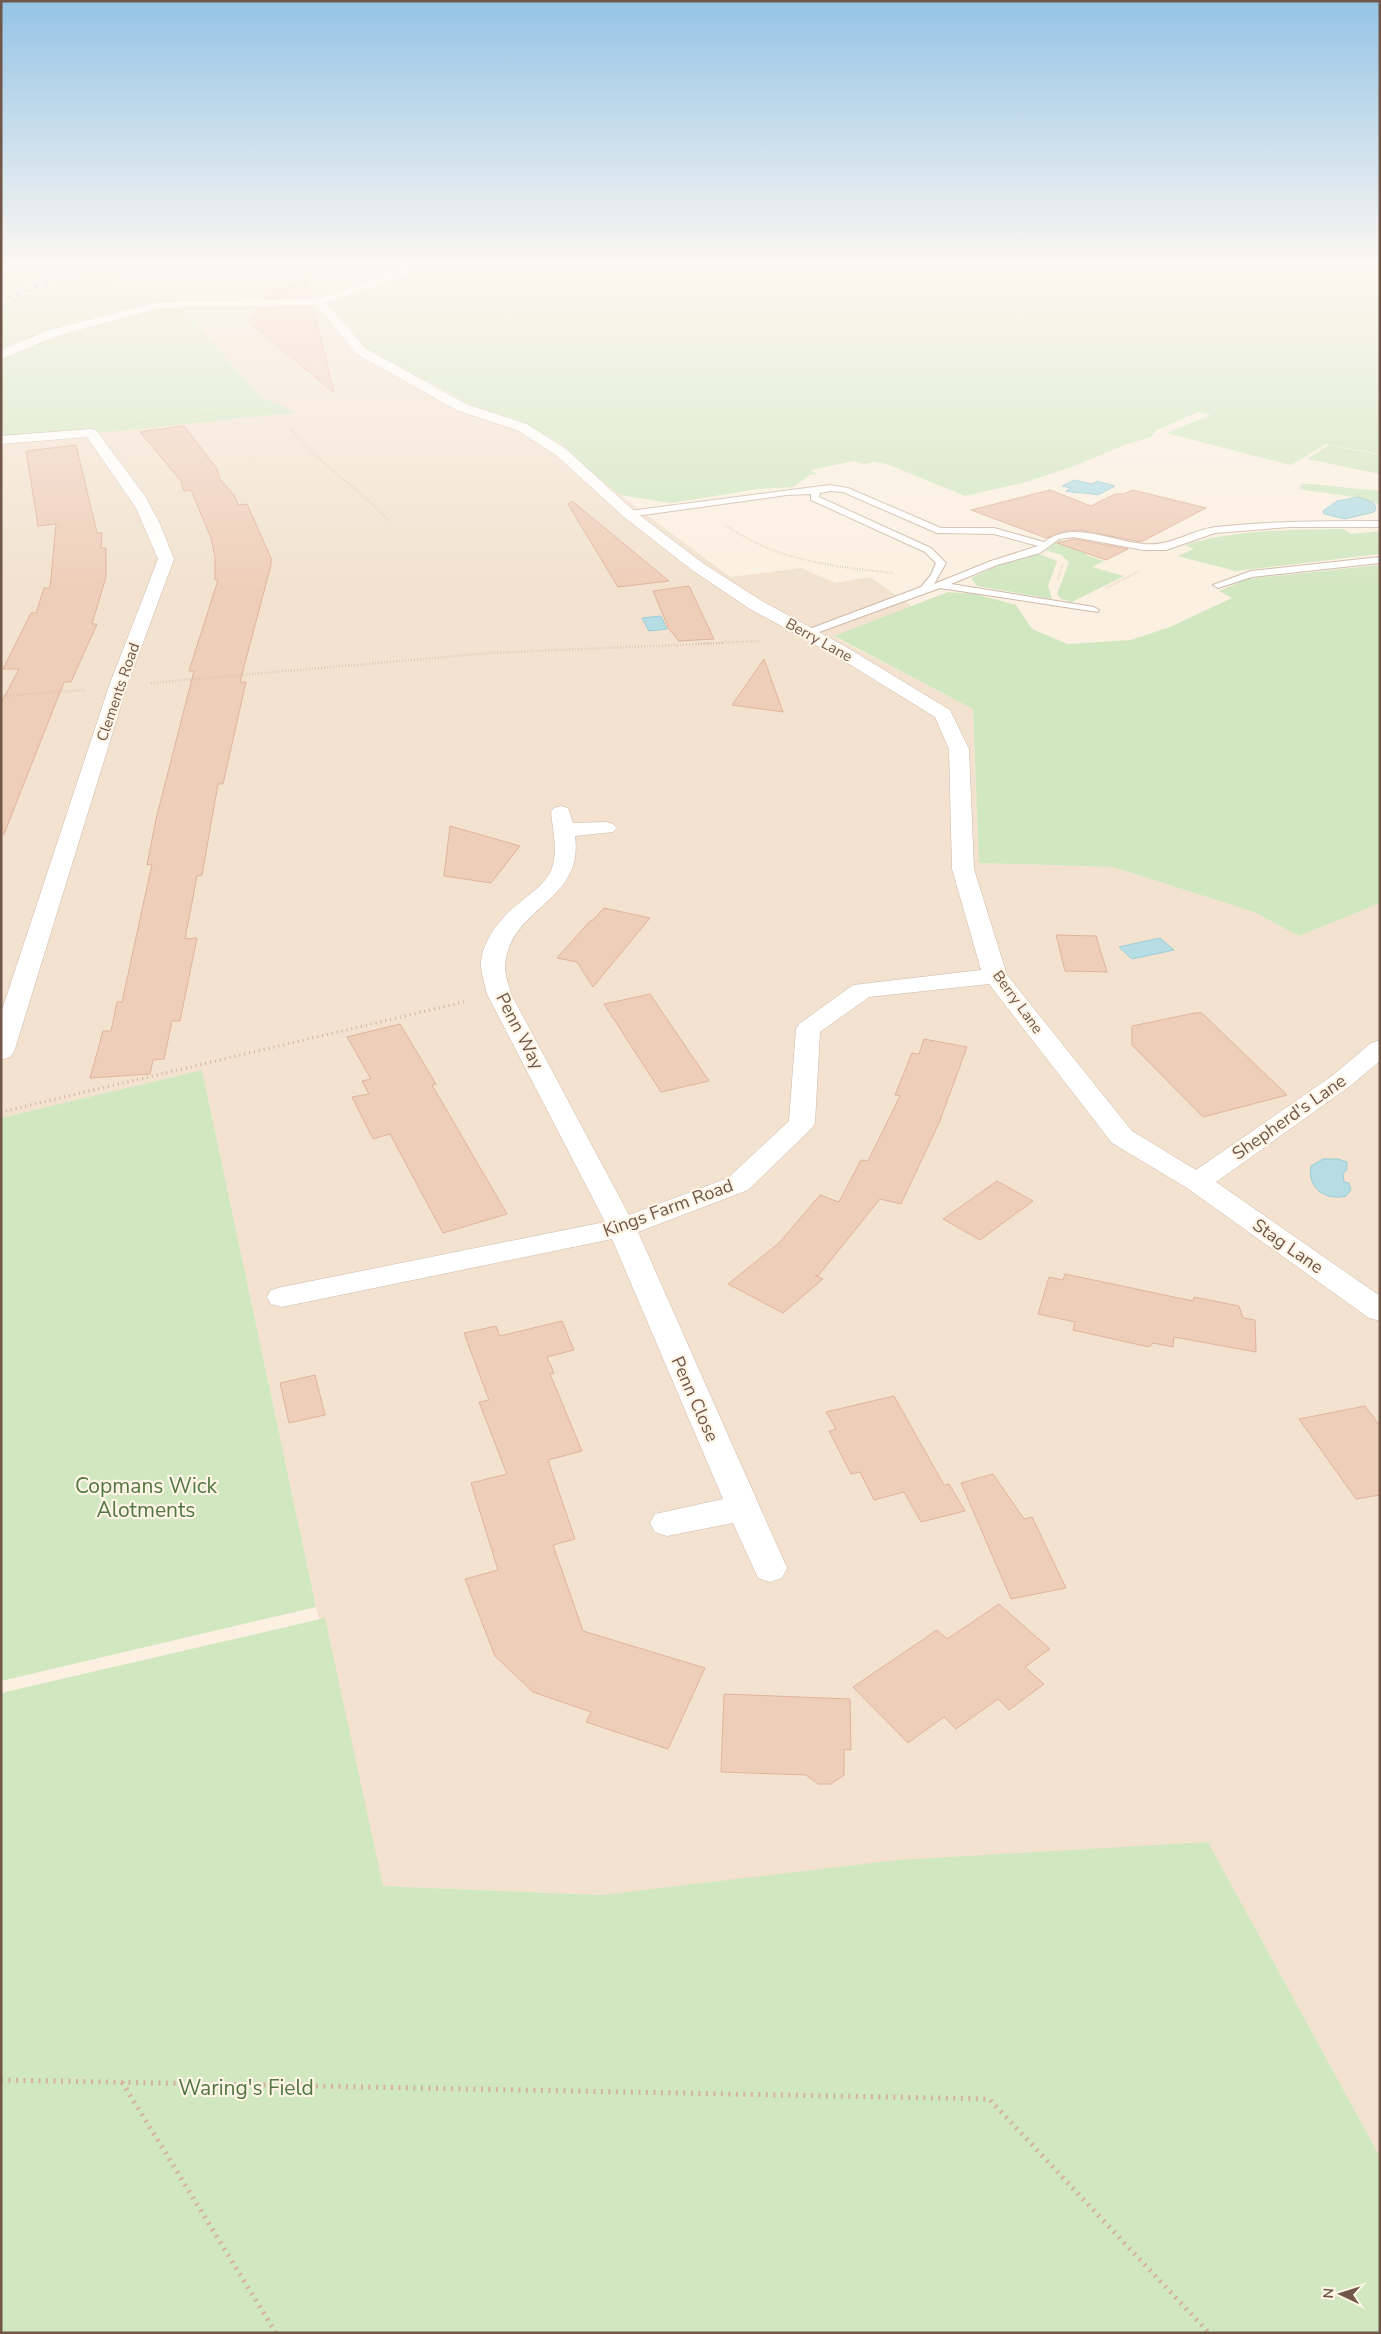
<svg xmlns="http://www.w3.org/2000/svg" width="1381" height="2334" font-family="'Nunito Sans',sans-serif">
<rect width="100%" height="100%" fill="#fbf0e1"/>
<polygon fill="#f2e2cf" points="163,264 412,264 412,267 403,275 379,287 331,302 367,350 446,390 473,407 503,415 561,443 620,495 730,577 801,568 836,583 870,577 913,607 834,637 973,709 979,863 1113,867 1254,912 1299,936 1380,903 1380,2157 1208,1842 602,1895 383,1886 316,1607 202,1070 1,1118 1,438 289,409 260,396 184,310 188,303 97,289"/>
<g fill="#d1e7c0">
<polygon points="1,264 80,264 1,294"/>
<polygon points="104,264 163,264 98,289 189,303 184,310 260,396 290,409 293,413 107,432 69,431 1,438 1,303"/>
<polygon points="254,264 295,264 274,273 241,269"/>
<path d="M412 264H1380V454L1326 444 1291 465 1166 433 1211 415 1198 412 1157 430 1151 437 1127 444 1074 466 1026 482 965 496 887 464 873 462 864 464 854 461 811 470 817 474 810 475 793 487 758 489 671 503 620 495 588 469 561 443 503 415 473 407 447 391 367 350 330 302C359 293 390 287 412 267Z"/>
<polygon points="1329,445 1380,455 1380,474 1307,459"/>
<path d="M1302 484C1328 484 1353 490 1379 490L1380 509 1379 504C1353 494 1326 494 1299 489Z"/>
<path d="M1344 529 1351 534 1380 531V554L1236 571 1177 556 1194 549 1185 545C1237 529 1291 530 1344 529Z"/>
<polygon points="1061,540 1095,551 1086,555 1104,561 1092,567 1124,576 1072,602 1061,599 1057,594 1069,562 1060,554 1046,551 1055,542"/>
<polygon points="1039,554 1057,561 1048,586 1052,599 977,586 971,578 1001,564"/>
<polygon points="1380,565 1380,903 1299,936 1254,912 1113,867 979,863 973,709 834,636 948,592 975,594 1016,605 1032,629 1068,644 1131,640 1170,627 1232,598 1219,591 1247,579"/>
<polygon points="202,1070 316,1607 1,1681 1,1118"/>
<polygon points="325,1618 383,1886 602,1895 898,1860 1208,1842 1380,2157 1380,2333 1,2333 1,1693"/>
</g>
<g fill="#b6dde3" stroke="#9dcdd5">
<path d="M1074 480 1092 484 1097 481 1115 486 1098 495C1087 492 1078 494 1066 491L1071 488 1062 486Z"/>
<polygon points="1359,497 1374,503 1376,508 1374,512 1345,519 1324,514 1323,511 1337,501"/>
<polygon points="661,616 667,629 649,631 642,618"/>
<polygon points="1160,938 1174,950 1132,959 1119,947"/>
<path d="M1323 1159H1338L1347 1162V1169L1343 1174 1344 1182 1349 1183 1351 1190 1346 1196C1325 1201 1307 1188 1311 1166Z"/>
</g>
<g fill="#efceb9" stroke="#e1b49a">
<polygon points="306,278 310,297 264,298 271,288 287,288"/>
<polygon points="313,307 334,393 249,322 258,308"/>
<polygon points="184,426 217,469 220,479 234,495 238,505 247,504 271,558 271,565 240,682 246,682 223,784 218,784 202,875 197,876 185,939 197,938 180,1021 172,1021 164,1059 153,1060 150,1074 90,1078 103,1031 111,1031 117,1002 122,1002 152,864 147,865 156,819 194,671 189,671 218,580 215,580 215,557 211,538 191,490 184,491 181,481 140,432"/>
<polygon points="76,445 97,533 102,533 101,548 106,548 106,577 92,624 97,624 71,682 64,682 4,834 1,834 1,703 19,669 3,669 31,613 36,613 44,588 50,588 56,524 38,526 26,451"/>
<polygon points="1050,490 1091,506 1115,494 1124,494 1133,490 1206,508 1141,542 1079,530 1067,531 1046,538 971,510"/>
<polygon points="572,501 669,581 618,587 568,504"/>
<polygon points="1074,539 1128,549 1106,560 1057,543"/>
<polygon points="689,586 714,639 679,641 669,629 653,591"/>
<polygon points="764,659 783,712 732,705"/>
<polygon points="450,826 520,846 491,883 444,876"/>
<polygon points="604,908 650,918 593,987 577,962 557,958 590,921 592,921"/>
<polygon points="1056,935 1096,936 1107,972 1065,971"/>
<polygon points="650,994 709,1081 661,1092 604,1004"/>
<polygon points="1195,1013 1202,1013 1287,1095 1203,1117 1132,1045 1132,1026"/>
<polygon points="400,1024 436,1084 432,1085 507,1214 443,1233 390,1134 373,1139 352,1097 369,1094 362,1081 371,1079 347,1037"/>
<polygon points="924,1039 967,1047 939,1123 901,1204 880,1199 818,1276 815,1275 823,1279 783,1313 728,1284 779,1243 820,1195 839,1202 861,1160 868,1161 900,1096 895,1095 912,1053 919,1054"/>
<polygon points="997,1181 1033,1201 980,1240 943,1219"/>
<polygon points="1065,1274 1193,1301 1194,1297 1239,1306 1243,1318 1255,1320 1256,1352 1174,1337 1173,1347 1153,1343 1149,1347 1073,1330 1075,1322 1038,1314 1049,1277 1063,1280"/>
<polygon points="562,1321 574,1350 547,1357 554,1373 550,1374 582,1451 548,1460 575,1539 553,1545 583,1631 705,1668 668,1749 586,1722 591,1712 533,1692 495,1656 465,1579 498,1570 471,1483 507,1474 479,1402 489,1400 464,1333 496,1326 500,1336"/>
<polygon points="315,1375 325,1415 289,1423 280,1383"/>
<polygon points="894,1396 944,1485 949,1484 965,1511 921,1522 904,1492 874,1500 860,1472 851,1474 829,1431 836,1429 826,1412"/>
<polygon points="1365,1406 1380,1426 1380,1495 1356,1499 1299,1419"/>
<polygon points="993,1474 1024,1519 1032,1517 1066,1588 1011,1599 961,1483"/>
<polygon points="999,1604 1050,1649 1025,1667 1044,1684 1009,1710 998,1699 956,1729 944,1717 908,1743 853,1687 937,1630 947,1639"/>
<polygon points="724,1694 850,1699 851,1750 844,1749 844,1775 831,1784 818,1784 806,1775 721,1772"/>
</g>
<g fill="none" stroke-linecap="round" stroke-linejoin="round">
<defs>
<g id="lane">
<path d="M830 485 848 488 941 528H994L1044 542C1073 520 1110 541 1143 544 1172 547 1190 530 1216 527 1271 521 1325 521 1380 521V527H1289L1215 533 1166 550H1143L1074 537 1059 539 1040 553 997 565 951 584 1094 607 1099 610 1098 612 940 588 808 636 803 633 804 631 921 587 931 575 936 563 925 552 811 500V494L787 495 629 517 624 514 629 511ZM830 491 843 492 937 533 994 534 1038 546 991 561 934 584 946 563 931 548 819 497 820 493Z"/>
<polygon points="1380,557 1380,563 1252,577 1218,588 1213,585 1251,571"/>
</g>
<g id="street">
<path d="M400 264H410L403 276 326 303 365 348 466 404 527 424 566 449 634 511 704 564 762 601 848 648 950 710 969 749 974 869 1007 975 1132 1131 1196 1170 1332 1076 1371 1043 1380 1040V1061L1350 1086 1216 1182 1380 1296V1321L1369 1318 1187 1188 1112 1143 989 984 869 997 820 1032 815 1123 811 1129 748 1190 638 1232 787 1568 782 1578 770 1582 758 1578 733 1523 667 1536 655 1532 650 1523 655 1514 723 1499 612 1239 282 1307 271 1304 267 1297 271 1290 282 1287 605 1222 487 994C485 985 482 976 481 967 480 943 501 917 519 903 530 894 543 885 550 873 559 855 553 831 551 812L554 808 561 806 568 808 573 823 606 822 613 824 617 828 613 832 575 836C584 902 512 905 505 964 504 973 509 985 511 994L629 1215 728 1178 789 1121 796 1029 799 1024 853 985 981 970 952 869 949 749 935 717 836 656 750 609 692 570 624 517 556 455 517 430 456 410 357 354 316 305 159 308 57 336 1 359V350L49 330 159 302 318 299 395 272Z"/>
<polygon points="91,429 96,430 145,496 160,524 174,559 127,686 14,1052 10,1057 1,1060 1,1013 109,686 158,559 136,508 87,437 1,444 1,436"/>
</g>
</defs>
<use href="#lane" stroke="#cebaab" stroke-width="2"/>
<use href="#street" stroke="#cebaab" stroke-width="1"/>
<polyline stroke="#d4b29d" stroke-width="1" stroke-dasharray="0.5 2" stroke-linecap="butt" points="121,428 154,418 199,416 260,408 283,411 292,430"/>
<g stroke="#d4b29d" stroke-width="2" stroke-dasharray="0.5 2" stroke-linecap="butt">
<path d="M291 429C318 464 358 487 388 520"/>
<path d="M726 525C773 560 836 567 893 573"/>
<polyline points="1058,580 1063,563"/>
<polyline points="1106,588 1138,572"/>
<polyline points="696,644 761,641"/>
</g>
<g stroke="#d4b29d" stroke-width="2.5" stroke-dasharray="0.5 2.5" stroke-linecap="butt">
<polyline points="151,683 490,653 724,643"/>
<polyline points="1,696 85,690"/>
</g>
<polyline stroke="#d4b29d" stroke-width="3" stroke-dasharray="1 4" stroke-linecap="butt" points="1,1112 468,1001"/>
<g stroke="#d4b29d" stroke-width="5" stroke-dasharray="2 5.5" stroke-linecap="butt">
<polyline points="1,2080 989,2099 1209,2333"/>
<polyline points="122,2082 276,2333"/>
</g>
<use href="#lane" fill="#fff" fill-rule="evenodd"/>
<use href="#street" fill="#fff" fill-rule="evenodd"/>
<defs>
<polyline id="rail" points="1,300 94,264"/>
</defs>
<use href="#rail" stroke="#b3a1c3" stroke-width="2.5"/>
<use href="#rail" stroke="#fef5e6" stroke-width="2" stroke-dasharray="5" stroke-linecap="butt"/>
</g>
<linearGradient id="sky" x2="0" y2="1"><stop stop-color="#94c4e6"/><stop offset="0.45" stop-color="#fdf8f2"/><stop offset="1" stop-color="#fdf8f2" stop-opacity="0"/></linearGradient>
<rect width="1381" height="591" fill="url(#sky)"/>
<g text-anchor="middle" stroke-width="4.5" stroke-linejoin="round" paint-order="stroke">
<g font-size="15" fill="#715749" stroke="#fef5e6">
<text transform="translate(819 640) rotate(29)" y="5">Berry Lane</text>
<text transform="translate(118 692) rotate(-71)" y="5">Clements Road</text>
<text transform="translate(1018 1002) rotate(54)" y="5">Berry Lane</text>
</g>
<g font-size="18" fill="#715749" stroke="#fef5e6">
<text transform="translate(520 1031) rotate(63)" y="6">Penn Way</text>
<text transform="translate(1289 1117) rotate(-35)" y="6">Shepherd's Lane</text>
<text transform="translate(668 1208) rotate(-20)" y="6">Kings Farm Road</text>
<text transform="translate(1288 1246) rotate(35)" y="6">Stag Lane</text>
<text transform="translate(695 1399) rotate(66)" y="6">Penn Close</text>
</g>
<g font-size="21" fill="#527742" stroke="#fef5e6">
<text x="146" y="1493">Copmans Wick<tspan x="146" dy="24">Alotments</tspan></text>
<text x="246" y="2095">Waring's Field</text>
</g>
</g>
<rect width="1381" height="2334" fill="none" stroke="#715749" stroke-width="5"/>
<g transform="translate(1341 2294) rotate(274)" stroke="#fef5e6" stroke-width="4" paint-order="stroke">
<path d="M0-4L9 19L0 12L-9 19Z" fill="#715749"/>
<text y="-8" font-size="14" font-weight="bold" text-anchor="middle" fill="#715749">N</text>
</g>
</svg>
